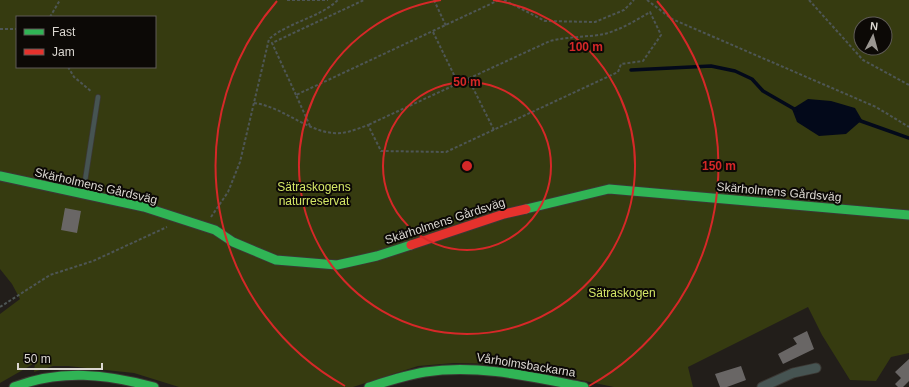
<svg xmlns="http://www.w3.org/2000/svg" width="909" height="387" font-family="Helvetica,sans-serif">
<rect width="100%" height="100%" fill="#221e1a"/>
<path fill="#363b10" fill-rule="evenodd" d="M0 0H909V353L891 357 876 381 850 380 822 335 808 307 688 367 693 387H614L502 364 454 363 418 366 353 387H179L134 373 68 366H53L34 372 35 363 0 383V314L20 299 12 284 0 269ZM17 17H155V67H17ZM861 24H885V48H861Z"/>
<polygon fill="#03091a" points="808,99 831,101 855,108 862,120 846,134 819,136 797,122 792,109"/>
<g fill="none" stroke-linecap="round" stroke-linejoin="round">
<g stroke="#03091a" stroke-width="3.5">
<polyline points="631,70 711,66 735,71 752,79 763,91 796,110"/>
<polyline points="858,120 909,138"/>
</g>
</g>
<g fill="#696665">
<polygon points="65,208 81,211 77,233 61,230"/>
<polygon points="807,331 814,349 783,364 778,354 797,344 793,338"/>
<polygon points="909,359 909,381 903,387 898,387 895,384 901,378 895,372"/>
<polygon points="741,366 746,380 727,387 720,387 715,374"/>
</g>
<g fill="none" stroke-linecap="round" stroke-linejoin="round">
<defs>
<polyline id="lane" points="83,194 98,97"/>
<polyline id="street" points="762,387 793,373 816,368"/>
<g id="fast">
<polyline points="0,176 144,207 215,230 233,242 276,260 337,265 377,256 411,245"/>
<polyline points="526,209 609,189 909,215"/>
<path d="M14 387C61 369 106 374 154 387"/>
<path d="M369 387C388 381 406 375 425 372 479 364 532 377 584 387"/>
</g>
<polyline id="jam" points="411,245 504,214 526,209"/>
</defs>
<use href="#lane" stroke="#3b3834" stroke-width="6"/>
<use href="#street" stroke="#3b3834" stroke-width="11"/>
<use href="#fast" stroke="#3b3834" stroke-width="11"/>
<use href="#jam" stroke="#3b3834" stroke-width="11"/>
<g stroke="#4e5655" stroke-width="2" stroke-dasharray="3 2" stroke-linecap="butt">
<polyline points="287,0 328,0"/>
<polyline points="434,0 446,26"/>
<polyline points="504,0 545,21 595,22 624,10 634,0"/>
<polyline points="647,0 672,19 876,107 909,127"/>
<polyline points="809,0 863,60 909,85"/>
<polyline points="50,17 60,0"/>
<polyline points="0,29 17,29"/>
<polyline points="433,32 458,83"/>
<polyline points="68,67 74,77 92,92"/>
<polyline points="468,78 494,130"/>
<polyline points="296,95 272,43 364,0"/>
<path d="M254 103C285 107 311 136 342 133 350 132 360 128 368 125L381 151 446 152 618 72 621 64 643 61 661 35 650 12C635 21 617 32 599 35 582 37 567 37 550 41L368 125"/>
<polyline points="310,126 296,95 499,0"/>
<path d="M211 217 228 192 240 162 269 39C289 22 319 18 338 0"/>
<polyline points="0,307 50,275 93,261 167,227"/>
</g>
<use href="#lane" stroke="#465452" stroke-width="4.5"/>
<use href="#street" stroke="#465452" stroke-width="9"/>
<use href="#fast" stroke="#30b455" stroke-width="9"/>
<use href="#jam" stroke="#e5322d" stroke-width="9"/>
</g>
<g fill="none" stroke="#d62828" stroke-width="2">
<circle cx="467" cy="166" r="84"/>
<path d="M493 0A168 168 0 1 1 441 0"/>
<path d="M345 386A252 252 0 0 1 277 1M657 1A252 252 0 0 1 589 386"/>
</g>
<g text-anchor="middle" stroke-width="4" stroke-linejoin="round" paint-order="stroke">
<g font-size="12" fill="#dbd7d1" stroke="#0c0906">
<text transform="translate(96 186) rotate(13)" y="4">Skärholmens Gårdsväg</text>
<text transform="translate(779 192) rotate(5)" y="4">Skärholmens Gårdsväg</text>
<text transform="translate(445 221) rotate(-18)" y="4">Skärholmens Gårdsväg</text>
<text transform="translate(526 365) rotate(9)" y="4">Vårholmsbackarna</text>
</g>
<g font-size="12" fill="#d4e766" stroke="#0c0906">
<text x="314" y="191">Sätraskogens<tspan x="314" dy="14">naturreservat</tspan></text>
<text x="622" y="297">Sätraskogen</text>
</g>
</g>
<circle cx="467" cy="166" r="6" fill="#d62828" stroke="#0c0906" stroke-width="2"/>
<g font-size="12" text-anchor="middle" font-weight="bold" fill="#d62828" stroke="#0c0906" stroke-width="4" stroke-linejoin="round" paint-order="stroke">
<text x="586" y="51">100 m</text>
<text x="467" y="86">50 m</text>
<text x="719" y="170">150 m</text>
</g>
<rect x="16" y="16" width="140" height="52" fill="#0c0906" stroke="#5f5b57"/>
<rect x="24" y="29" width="20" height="6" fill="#30b455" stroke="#5f5b57"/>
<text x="52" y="36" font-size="12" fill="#dbd7d1">Fast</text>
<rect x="24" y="49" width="20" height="6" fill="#e5322d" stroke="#5f5b57"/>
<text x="52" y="56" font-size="12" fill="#dbd7d1">Jam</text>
<g transform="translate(873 36) rotate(6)"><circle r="19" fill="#0c0906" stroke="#5f5b57"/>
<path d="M0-3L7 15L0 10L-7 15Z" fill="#9a9691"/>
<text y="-6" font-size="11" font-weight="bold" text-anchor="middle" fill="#dbd7d1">N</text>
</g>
<path d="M18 363v6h84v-6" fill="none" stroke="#dbd7d1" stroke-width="2"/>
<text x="24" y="363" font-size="12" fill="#dbd7d1" stroke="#0c0906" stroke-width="3" paint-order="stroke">50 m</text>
</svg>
